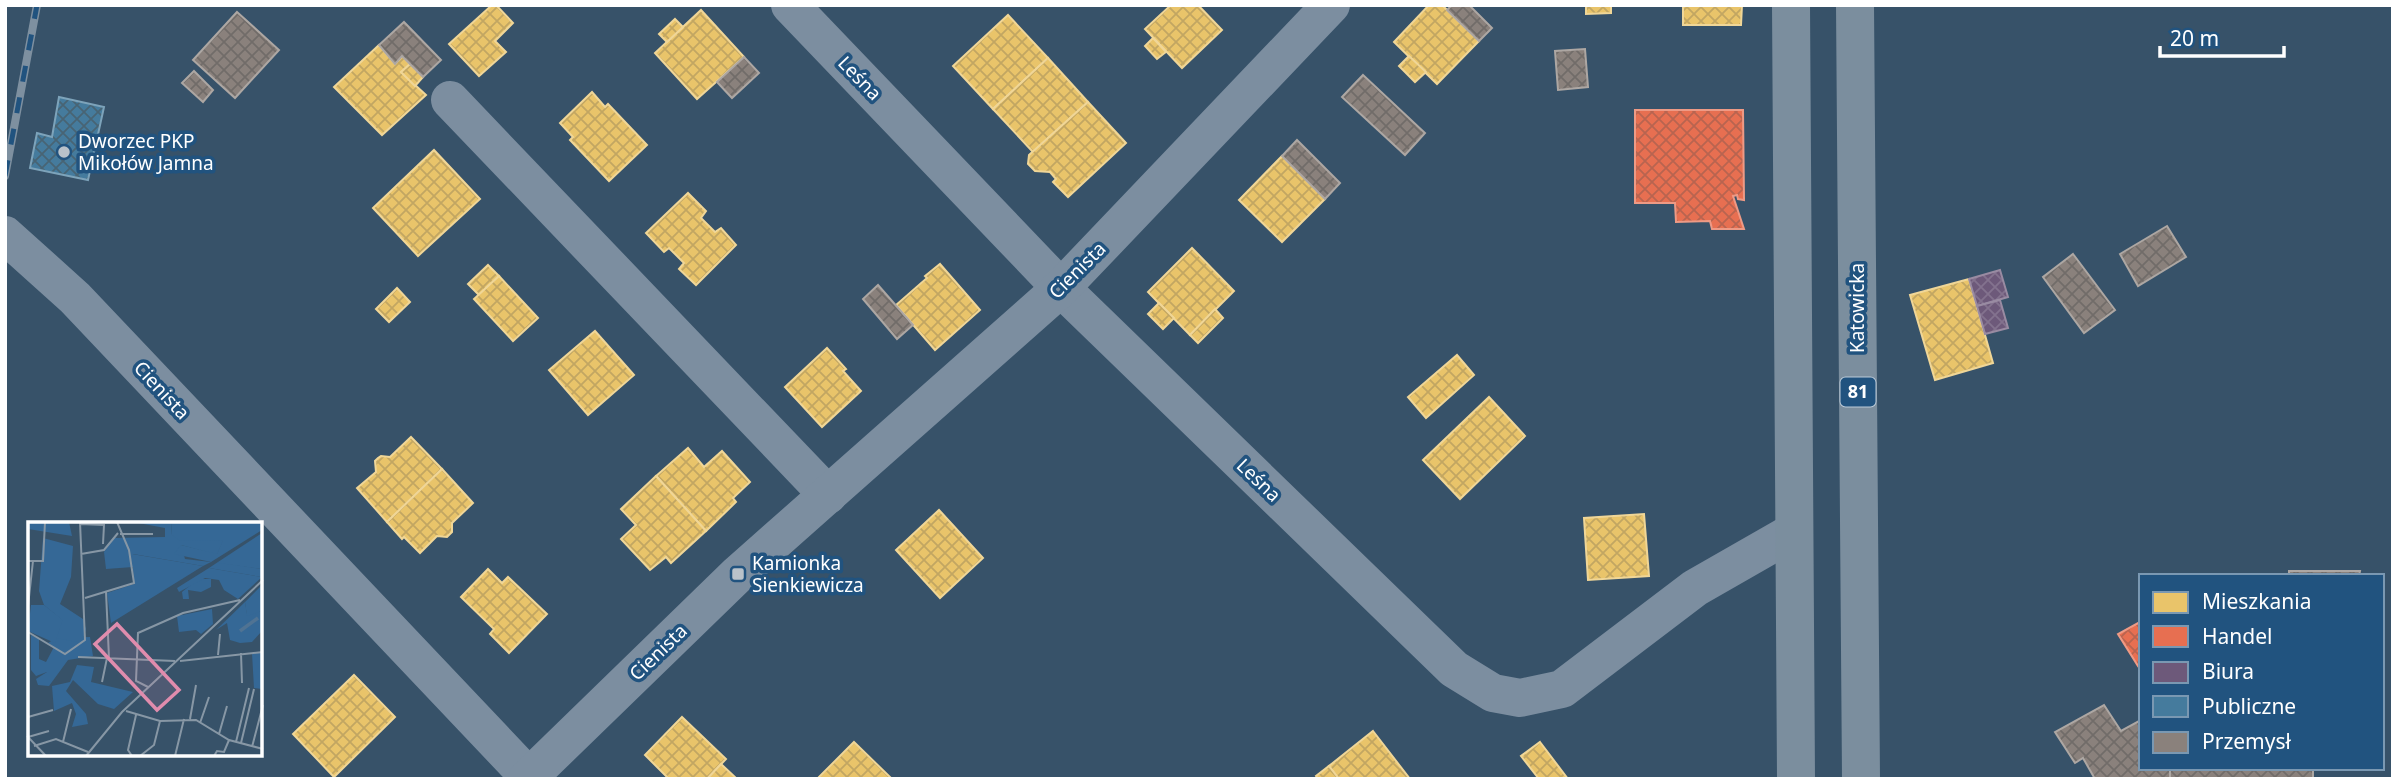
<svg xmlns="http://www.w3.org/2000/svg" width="2398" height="784" font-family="'Noto Sans',sans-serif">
<defs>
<pattern id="homes-cross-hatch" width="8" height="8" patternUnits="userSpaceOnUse" patternTransform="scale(1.75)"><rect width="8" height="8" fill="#e9c46a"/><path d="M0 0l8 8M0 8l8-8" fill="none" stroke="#c2a662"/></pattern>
<pattern id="shops-cross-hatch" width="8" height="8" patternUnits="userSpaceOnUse" patternTransform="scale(1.75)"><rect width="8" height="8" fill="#e76f51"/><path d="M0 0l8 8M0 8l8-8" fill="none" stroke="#b86450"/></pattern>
<pattern id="offices-cross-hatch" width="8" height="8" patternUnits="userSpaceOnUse" patternTransform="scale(1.75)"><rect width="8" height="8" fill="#6d597a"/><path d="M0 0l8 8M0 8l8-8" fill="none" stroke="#83728e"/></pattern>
<pattern id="public-cross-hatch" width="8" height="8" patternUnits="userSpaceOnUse" patternTransform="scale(1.75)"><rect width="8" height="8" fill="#457b9d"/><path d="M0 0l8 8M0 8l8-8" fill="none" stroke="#486474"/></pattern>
<pattern id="industry-cross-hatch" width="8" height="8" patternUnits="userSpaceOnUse" patternTransform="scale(1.75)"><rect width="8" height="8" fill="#8a817c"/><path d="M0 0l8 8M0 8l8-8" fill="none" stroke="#716c69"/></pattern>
</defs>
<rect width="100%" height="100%" fill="#375269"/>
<g fill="url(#homes-cross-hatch)" stroke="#f0d697" stroke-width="2">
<polygon points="492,5 496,5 513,23 495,41 506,52 479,76 449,44"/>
<polygon points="1171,5 1198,5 1222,30 1182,68 1145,29"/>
<polygon points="1429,5 1442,5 1479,41 1437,84 1394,42"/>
<polygon points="1586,5 1611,5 1611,13 1586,14"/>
<polygon points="1683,5 1742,5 1741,25 1683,25"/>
<polygon points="701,10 744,57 697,99 655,53"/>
<polygon points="1008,15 1048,58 993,109 953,66"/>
<polygon points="675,19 683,27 667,42 659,34"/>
<polygon points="1153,38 1166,52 1157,59 1145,46"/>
<polygon points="379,45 395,64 402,56 410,64 401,72 426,95 382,135 334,87"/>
<polygon points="1409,56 1426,72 1415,82 1399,66"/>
<polygon points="1048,58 1088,102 1033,152 993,109"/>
<polygon points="410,64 423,77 415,86 401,72"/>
<polygon points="592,92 605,107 608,104 647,145 609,181 570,140 573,137 560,123"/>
<polygon points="1088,102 1126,143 1068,197 1053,182 1056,179 1050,172 1035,171 1028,164 1029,155"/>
<polygon points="434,150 480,199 418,256 373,208"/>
<polygon points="1282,156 1325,199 1282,242 1239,200"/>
<polygon points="688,193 706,211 701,218 715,232 721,228 736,245 696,285 679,269 684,263 669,248 664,252 646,233"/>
<polygon points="1192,248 1234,291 1190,335 1148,292"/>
<polygon points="940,264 980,310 935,350 896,305 927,278 925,276"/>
<polygon points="488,265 499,276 479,295 468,284"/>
<polygon points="499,276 538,318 513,341 474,299"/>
<polygon points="1969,279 1993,363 1935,380 1910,295"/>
<polygon points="397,288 410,302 389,322 376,309"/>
<polygon points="1159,303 1174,318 1163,329 1148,314"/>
<polygon points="1215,309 1223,318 1198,343 1190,335"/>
<polygon points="595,331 634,375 588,415 549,370"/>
<polygon points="827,348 846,369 843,371 861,391 822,427 785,387"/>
<polygon points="1457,355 1474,375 1426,418 1408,397"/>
<polygon points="1489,397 1525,436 1460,499 1423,460"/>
<polygon points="411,437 442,469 387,522 357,488 376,472 375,461 378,458 381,456 390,457"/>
<polygon points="688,448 704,467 722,451 750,482 733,498 736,502 706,531 656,476"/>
<polygon points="442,469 473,503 452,523 452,532 447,537 437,536 420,553 404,537 402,539 387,522"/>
<polygon points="656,476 706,531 671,563 666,557 650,570 621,539 636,525 621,509"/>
<polygon points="939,510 983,558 940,598 896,550"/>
<polygon points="1644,514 1649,576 1588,580 1584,518"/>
<polygon points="488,569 502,583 508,577 547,614 509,653 490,634 494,629 461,597"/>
<polygon points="354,675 395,717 334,777 293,734"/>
<polygon points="682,717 726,759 707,779 669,779 645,755"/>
<polygon points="1373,731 1410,779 1339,779 1329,766"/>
<polygon points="854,742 892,779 817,779"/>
<polygon points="1540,742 1568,779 1539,779 1521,756"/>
<polygon points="721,764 737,779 707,779"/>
<polygon points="1329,766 1339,779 1318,779 1316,776"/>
</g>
<g fill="url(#shops-cross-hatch)" stroke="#ee9a85" stroke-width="2">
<polygon points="1635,110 1743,110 1744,200 1738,199 1737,195 1733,196 1744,229 1712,229 1710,221 1676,222 1675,203 1635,203"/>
<polygon points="2140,622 2141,664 2138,666 2118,634"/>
</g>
<g fill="url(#offices-cross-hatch)" stroke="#998ba2" stroke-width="2">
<polygon points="2000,270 2008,297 1977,306 1969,279"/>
<polygon points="2000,300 2008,328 1985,334 1977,306"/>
</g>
<polygon fill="url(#public-cross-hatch)" stroke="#7da3ba" stroke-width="2" points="59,97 104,107 88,180 30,168 37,133 52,137"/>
<g fill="url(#industry-cross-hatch)" stroke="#ada7a3" stroke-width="2">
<polygon points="1452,5 1469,5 1492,28 1479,41 1447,10"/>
<polygon points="237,12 279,50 235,98 193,60"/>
<polygon points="404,22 441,60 423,77 402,56 395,64 379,45"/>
<polygon points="1585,49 1588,87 1558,90 1555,51"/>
<polygon points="744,57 759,73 732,98 717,82"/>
<polygon points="194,71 213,90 203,102 182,83"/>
<polygon points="1363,75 1425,133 1405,155 1342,97"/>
<polygon points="1297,140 1340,183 1325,199 1282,156"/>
<polygon points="2167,226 2186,257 2138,286 2120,254"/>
<polygon points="2073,254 2115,310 2084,333 2043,277"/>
<polygon points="878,285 913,325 897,339 863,299"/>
<polygon points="2289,571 2360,571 2359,576 2289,576"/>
<polygon points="2104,705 2121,731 2141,720 2141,768 2170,768 2170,779 2095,779 2083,758 2075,763 2055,732"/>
<rect x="2170" y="768" width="143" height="11"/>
</g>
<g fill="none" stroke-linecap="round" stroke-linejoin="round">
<g stroke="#7c8ea0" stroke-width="38">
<polyline points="790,5 1061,288 1454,669 1493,693 1520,698 1562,689 1695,588 1793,532"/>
<polyline points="450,100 828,495"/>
<polyline points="5,235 75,298 529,777"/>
<polyline points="527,779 738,574 1061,288 1331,5"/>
</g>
<g stroke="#7b8e9e" stroke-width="38">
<polyline points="1791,5 1796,779"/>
<polyline points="1855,5 1861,779"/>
</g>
<defs>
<polyline id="rail" points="5,176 37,5"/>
</defs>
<use href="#rail" stroke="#7e90a0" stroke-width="8"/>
<use href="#rail" stroke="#21537f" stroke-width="5" stroke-dasharray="16" stroke-linecap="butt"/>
</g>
<g fill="#b9c2ca" stroke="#21537f" stroke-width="2.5">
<circle cx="64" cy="152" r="7"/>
<rect x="731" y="567" width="14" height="14" rx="3.5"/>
</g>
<g text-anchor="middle" stroke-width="7" stroke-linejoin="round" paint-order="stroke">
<rect fill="#21537f" stroke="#bccbd9" stroke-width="2" x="1840.5" y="377.5" width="35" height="29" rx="5"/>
<g font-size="18" font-weight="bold" fill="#fff">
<text x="1858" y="398">81</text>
</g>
<g font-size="19" fill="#fff" stroke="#21537f">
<text transform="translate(860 78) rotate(46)" y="7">Leśna</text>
<text transform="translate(1077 270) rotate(-45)" y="7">Cienista</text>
<text transform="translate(1857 308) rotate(-90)" y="7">Katowicka</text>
<text transform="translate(162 390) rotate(47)" y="7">Cienista</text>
<text transform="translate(1259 480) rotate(44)" y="7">Leśna</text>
<text transform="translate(658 652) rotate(-44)" y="7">Cienista</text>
</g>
<g font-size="19" fill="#fff" stroke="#21537f" text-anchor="start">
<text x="78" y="148">Dworzec PKP<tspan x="78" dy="22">Mikołów Jamna</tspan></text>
<text x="752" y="570">Kamionka<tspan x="752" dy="22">Sienkiewicza</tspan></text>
</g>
</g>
<g transform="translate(28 522)">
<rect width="234" height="234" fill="#375269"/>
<path d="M105 0H143L144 13 196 17 189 33 153 23 157 37 183 40 175 44 105 32V45L78 47 76 30 86 16 137 15V6ZM190 40 234 47V55L181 46ZM170 57H183V65L173 70 160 68 161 77H155L154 70ZM217 80 219 92 234 89V109L224 120 212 121 202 118 199 101 188 108ZM184 87 185 102 173 112 168 108 151 110 149 94ZM3 113 11 117V137L18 140 26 125 20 121 28 116 62 115 65 134 40 138 21 164 10 163 8 157 19 150 8 154 3 148ZM224 131H234V167L226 166ZM49 143 66 145 63 160 105 170 86 187 70 182 45 158 38 169 58 192 60 202 44 205 48 192 44 181 26 189 24 164 42 160Z" fill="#356896"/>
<path d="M0 0H41L44 14 0 7ZM143 0H234V8L183 40 146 32 153 23 189 32 195 18 152 19 144 13ZM234 11V47L191 41 190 40ZM15 16 45 24 43 55 32 82 55 97 58 107 54 121 28 116 34 98 16 83 11 69ZM104 32 175 44 83 101 79 71 106 62ZM181 46 234 55 210 77 196 68 191 58 177 56 151 70 149 66ZM234 63V89L219 94 217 80Z" fill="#356896"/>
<path d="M3 83H16L35 98 27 121 0 109Z" fill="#356896"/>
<path fill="none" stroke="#507393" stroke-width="3.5" d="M212 109 230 96"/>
<path fill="none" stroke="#8797a5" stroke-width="2" d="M52 2 76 3 75 22M92 12H125M53 32 76 28 90 11M0 39H15L17 0M78 70 81 136M57 76 106 61 101 28 89 0M0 84 5 39M0 110 37 132 57 118 52 0M213 131 214 161M190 133 192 112M50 135 147 139M152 139 235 130M74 160 79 136M120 165 108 159 110 111 155 91 212 78M98 189 132 199 168 198 201 218 235 227M0 195 25 188M162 197 168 163M172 201 181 175M191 212 199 184M35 220 43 187M208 220 221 166M213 221 226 167M6 224 28 217 60 230M224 225 235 183M18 234 0 215 21 209M58 234 94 190 235 58M104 234 100 228 108 193M112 234 126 223 132 199M147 234 156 197M186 234 189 229 196 230 201 218"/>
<path fill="#e08cad" fill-opacity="0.15" stroke="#e08cad" stroke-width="3.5" d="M89 102 151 168 129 188 67 122Z"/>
<rect width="234" height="234" fill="none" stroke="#fff" stroke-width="3.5"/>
</g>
<rect width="2398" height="784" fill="none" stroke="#ffffff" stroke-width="14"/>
<rect x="2139" y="574" width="245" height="196" fill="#21537f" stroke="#7a98b2" stroke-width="2"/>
<rect x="2153" y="592" width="35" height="21" fill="#e9c46a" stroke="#7a98b2" stroke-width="2"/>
<text x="2202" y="609" font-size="21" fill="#ffffff">Mieszkania</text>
<rect x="2153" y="626" width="35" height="21" fill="#e76f51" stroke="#7a98b2" stroke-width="2"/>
<text x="2202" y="644" font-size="21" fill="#ffffff">Handel</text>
<rect x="2153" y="662" width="35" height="21" fill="#6d597a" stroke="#7a98b2" stroke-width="2"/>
<text x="2202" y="679" font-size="21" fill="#ffffff">Biura</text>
<rect x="2153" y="696" width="35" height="21" fill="#457b9d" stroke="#7a98b2" stroke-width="2"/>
<text x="2202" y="714" font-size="21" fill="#ffffff">Publiczne</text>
<rect x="2153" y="732" width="35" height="21" fill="#8a817c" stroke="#7a98b2" stroke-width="2"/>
<text x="2202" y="749" font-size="21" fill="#ffffff">Przemysł</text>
<path d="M2160 46v10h124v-10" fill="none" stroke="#ffffff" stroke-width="3.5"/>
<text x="2170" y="46" font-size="21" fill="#ffffff" stroke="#21537f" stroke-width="5" paint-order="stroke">20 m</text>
</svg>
